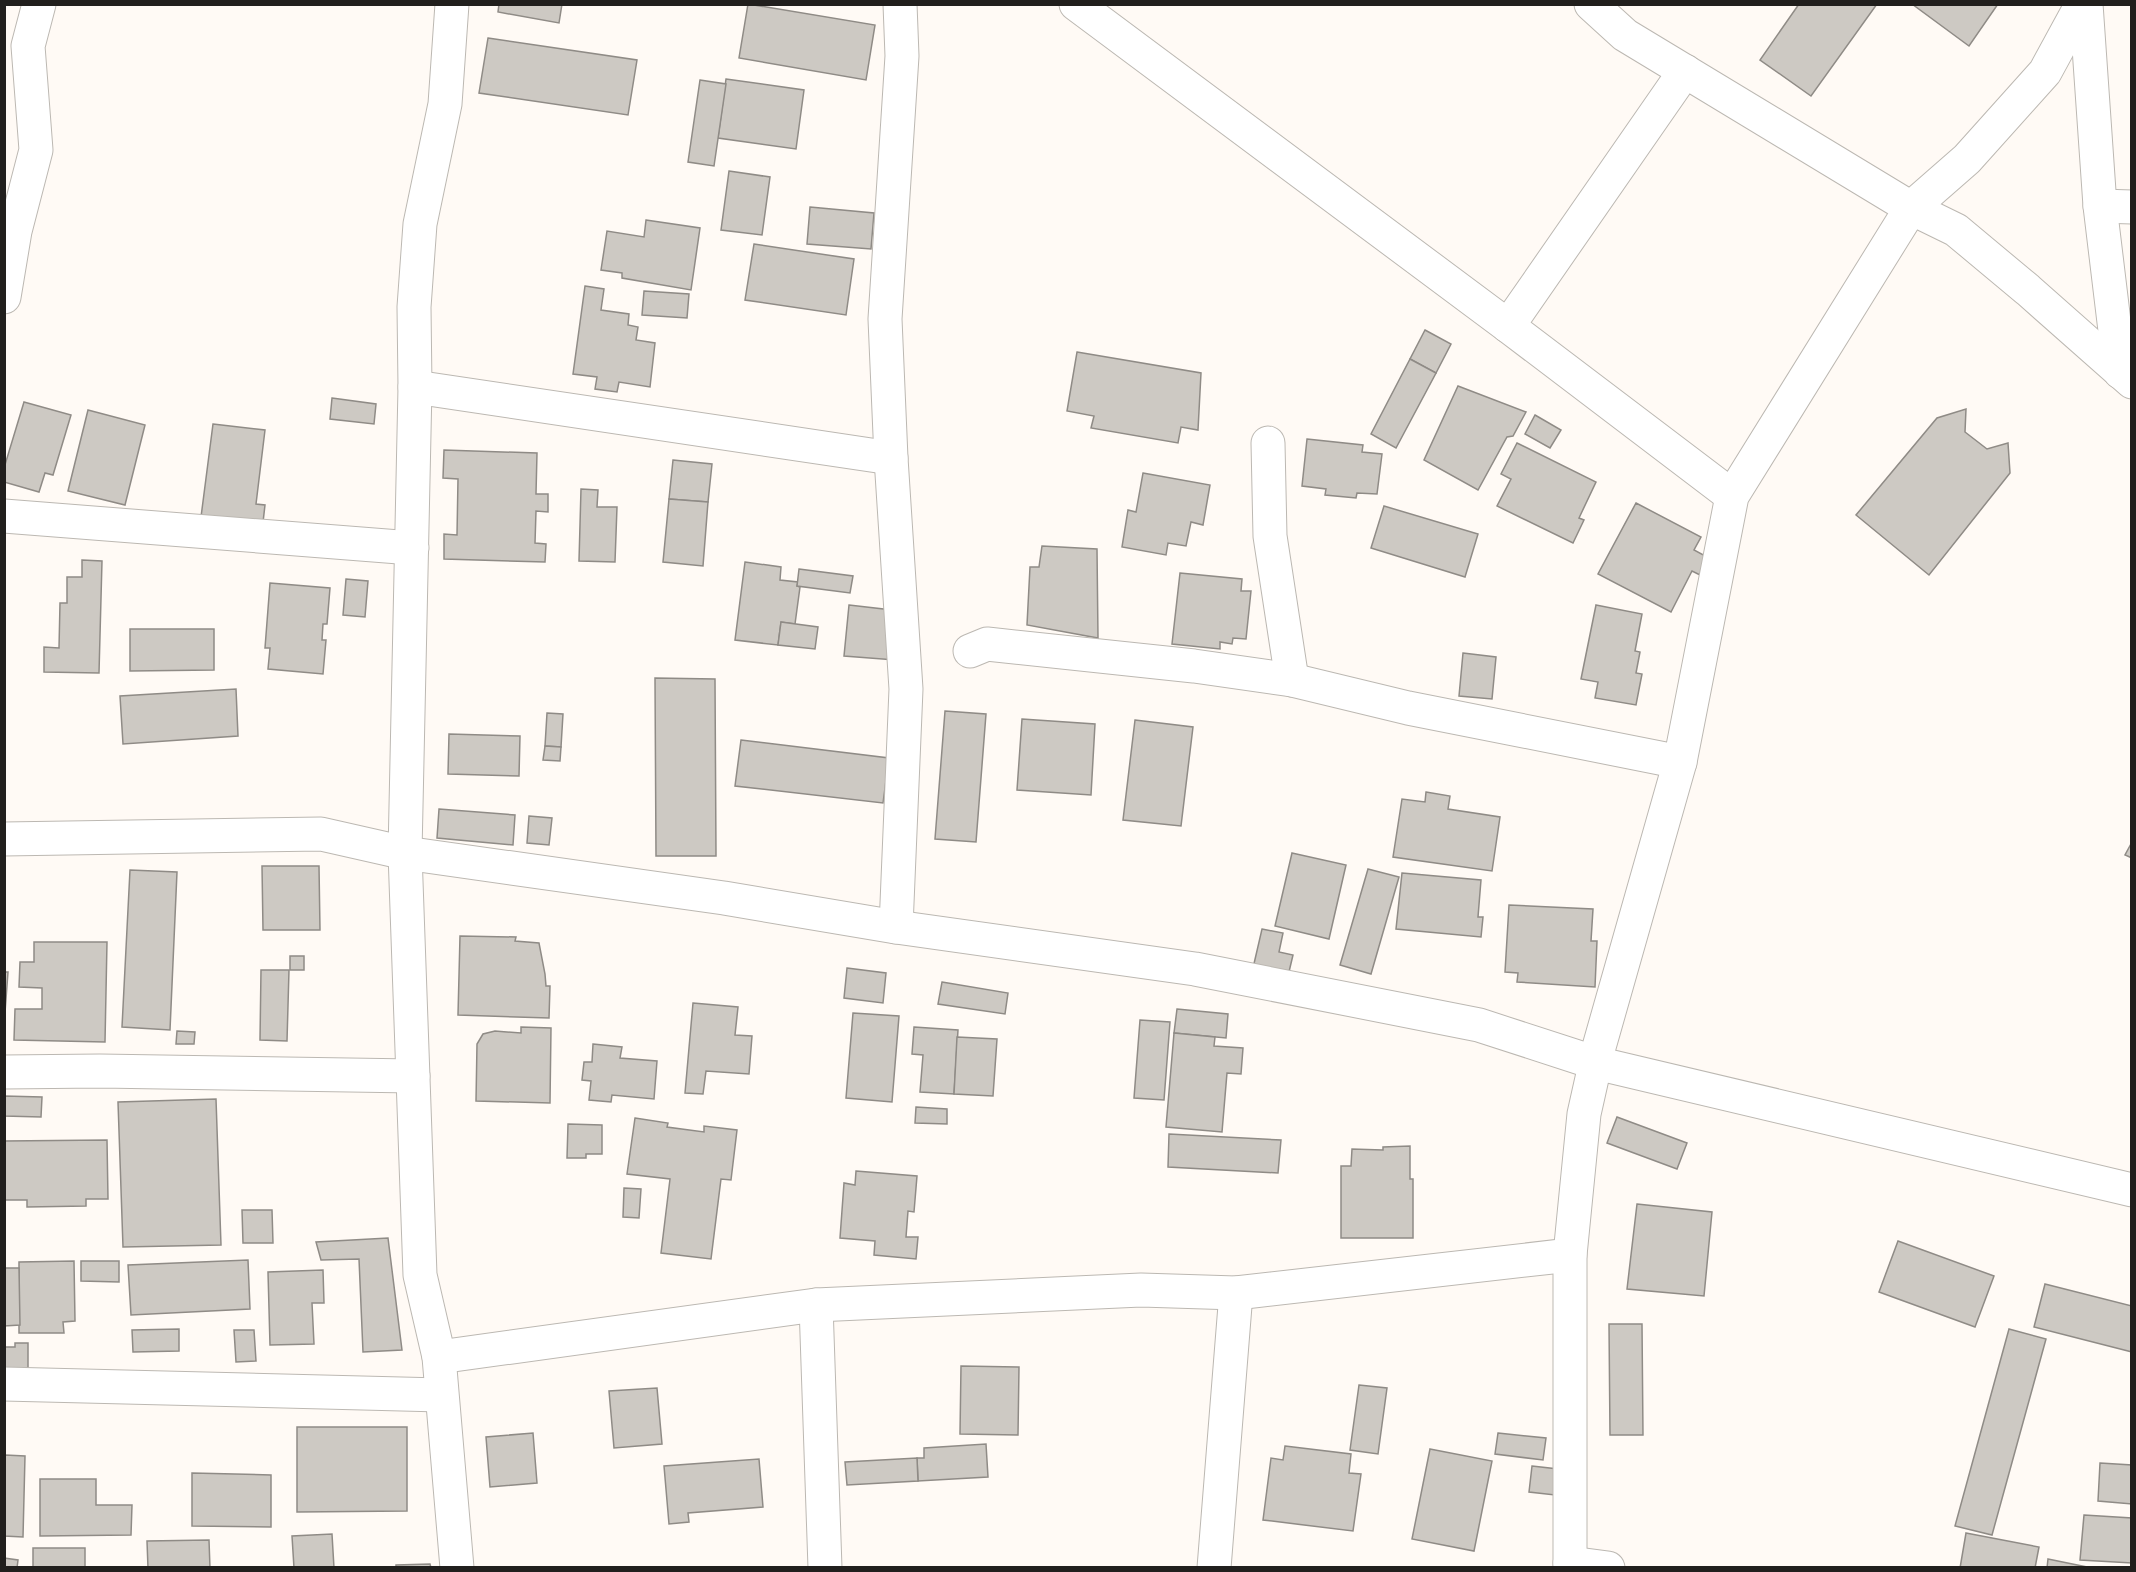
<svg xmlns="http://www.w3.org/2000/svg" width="2136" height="1572" font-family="'Space Grotesk',sans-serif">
<rect width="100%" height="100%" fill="#fffaf5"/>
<g fill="#cdc9c3" stroke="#8f8b86" stroke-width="1.5">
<polygon points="499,4 562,4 559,23 498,12"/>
<polygon points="748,4 875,25 866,80 739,58"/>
<polygon points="1799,4 1877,4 1811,96 1760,60"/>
<polygon points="1912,4 1998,4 1969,46"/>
<polygon points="488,38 637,60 628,115 479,93"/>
<polygon points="726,79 804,90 796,149 718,138"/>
<polygon points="700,80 726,84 714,166 688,162"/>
<polygon points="729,171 770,177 762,235 721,230"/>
<polygon points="810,207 874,213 871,249 807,244"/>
<polygon points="646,220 700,228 691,290 622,278 622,273 601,270 607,231 644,237"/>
<polygon points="754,244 854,259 846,315 745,300"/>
<polygon points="585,286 604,289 601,310 629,314 628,325 638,327 636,340 655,343 650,387 619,382 617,392 595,389 597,377 573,374"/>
<polygon points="644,291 689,294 687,318 642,315"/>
<polygon points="1425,330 1451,344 1436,373 1410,359"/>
<polygon points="1077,352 1201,373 1198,430 1181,427 1178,443 1091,428 1094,416 1067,411"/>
<polygon points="1410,359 1436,373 1396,448 1371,434"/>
<polygon points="1458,386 1526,412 1513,436 1507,437 1478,490 1424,460"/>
<polygon points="332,398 376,404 374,424 330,419"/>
<polygon points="24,402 71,415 53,475 45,473 39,492 4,482 4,468"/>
<polygon points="1966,409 1965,432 1987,449 2008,443 2010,473 1929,575 1856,515 1937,418"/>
<polygon points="88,410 145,425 125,505 68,491"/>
<polygon points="1535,415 1561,430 1550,448 1525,434"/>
<polygon points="213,424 265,430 256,504 265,505 262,531 201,517"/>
<polygon points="1307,439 1363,445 1362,452 1382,454 1377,494 1357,493 1356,498 1325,495 1326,489 1302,486"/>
<polygon points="1517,443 1596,482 1579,518 1584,520 1573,543 1497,506 1511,479 1501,474"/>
<polygon points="444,450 537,453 536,494 548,494 548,512 536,511 535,543 546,544 545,562 444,559 444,534 457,535 458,479 443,478"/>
<polygon points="673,460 712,464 708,502 669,499"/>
<polygon points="1143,473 1210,485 1203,525 1191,522 1186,546 1168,543 1166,555 1122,547 1128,510 1136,512"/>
<polygon points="581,489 598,490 597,507 617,507 615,562 579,561"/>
<polygon points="669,499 708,502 703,566 663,562"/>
<polygon points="1636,503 1701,537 1694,550 1709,558 1700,575 1692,571 1671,612 1598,574"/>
<polygon points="1384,506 1478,534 1465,577 1371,548"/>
<polygon points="1042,546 1097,549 1098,638 1027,625 1030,567 1039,567"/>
<polygon points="82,560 102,561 99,673 44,672 44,647 59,648 60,603 67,603 67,577 82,577"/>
<polygon points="745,562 781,567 780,580 798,582 797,586 800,587 795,624 781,622 778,645 735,640"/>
<polygon points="799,569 853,576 850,593 797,586"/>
<polygon points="1180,573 1242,579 1241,591 1251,591 1246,639 1233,638 1232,644 1220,642 1220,649 1172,644"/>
<polygon points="346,579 368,581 365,617 343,615"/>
<polygon points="270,583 330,588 327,624 323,624 322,640 326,640 323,674 268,669 270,648 265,648"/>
<polygon points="849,605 892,610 895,660 844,656"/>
<polygon points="1596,605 1642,614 1635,651 1640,652 1636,673 1642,674 1636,705 1595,698 1598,682 1581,679"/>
<polygon points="781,622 818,627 815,649 778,645"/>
<polygon points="130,629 214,629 214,670 130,671"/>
<polygon points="1463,653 1496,657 1492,699 1459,696"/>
<polygon points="655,678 715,679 716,856 656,856"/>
<polygon points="236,689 238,736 123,744 120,696"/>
<polygon points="945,711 986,714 976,842 935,839"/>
<polygon points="547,713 563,714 561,747 545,746"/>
<polygon points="1022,719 1095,724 1091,795 1017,790"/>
<polygon points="1135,720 1193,727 1181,826 1123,820"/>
<polygon points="449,734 520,736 519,776 448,774"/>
<polygon points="741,740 889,758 883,803 735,786"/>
<polygon points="545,746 561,747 560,761 543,760"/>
<polygon points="1426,792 1450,796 1448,809 1500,817 1492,871 1393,857 1402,799 1425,802"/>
<polygon points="439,809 515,815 513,845 437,838"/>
<polygon points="529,816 552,818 549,845 527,843"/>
<polygon points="2132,842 2132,858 2125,855"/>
<polygon points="1292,853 1346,865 1329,939 1275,926"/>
<polygon points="262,866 319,866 320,930 263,930"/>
<polygon points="1368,869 1399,877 1371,974 1340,965"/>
<polygon points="130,870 177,872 170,1030 122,1027"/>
<polygon points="1402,873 1481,880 1478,917 1483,917 1481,937 1396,929"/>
<polygon points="1509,905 1593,909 1591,941 1597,941 1595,987 1517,982 1518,973 1505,972"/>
<polygon points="1262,929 1283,933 1279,952 1293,955 1288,976 1253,968"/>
<polygon points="460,936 516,937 515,941 539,943 545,974 546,986 550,986 549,1018 458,1015"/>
<polygon points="34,942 107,942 105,1042 14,1040 15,1009 42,1009 42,988 19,987 20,962 34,962"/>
<rect x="290" y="956" width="14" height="14"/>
<polygon points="847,968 886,973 883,1003 844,998"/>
<polygon points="261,970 289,970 287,1041 260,1040"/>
<polygon points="4,972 8,972 4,1026"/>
<polygon points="942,982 1008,993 1005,1014 938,1004"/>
<polygon points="693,1003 738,1007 735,1035 752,1036 749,1074 706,1071 703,1094 685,1093"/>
<polygon points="1177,1009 1228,1014 1226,1038 1174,1033"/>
<polygon points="853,1013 899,1016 892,1102 846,1098"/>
<polygon points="1140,1020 1170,1022 1164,1100 1134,1098"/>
<polygon points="521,1027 551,1028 550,1103 476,1101 477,1044 483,1034 495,1031 521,1033"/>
<polygon points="914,1027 958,1030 954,1094 920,1092 923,1055 912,1054"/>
<polygon points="177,1031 195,1032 194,1044 176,1044"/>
<polygon points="1174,1033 1215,1037 1214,1046 1243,1048 1241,1074 1227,1073 1222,1132 1166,1127"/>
<polygon points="957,1037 997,1039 993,1096 954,1094"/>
<polygon points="593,1044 622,1047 620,1058 657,1061 654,1099 612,1095 611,1102 589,1100 591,1081 582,1080 584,1062 592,1062"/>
<polygon points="4,1096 42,1097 41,1117 4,1116"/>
<polygon points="216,1099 221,1245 123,1247 118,1102"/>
<polygon points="916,1107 947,1109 947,1124 915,1123"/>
<polygon points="1617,1117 1687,1143 1677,1169 1607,1143"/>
<polygon points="635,1118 668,1123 667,1127 704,1132 704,1126 737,1130 731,1180 721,1179 711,1259 661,1253 670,1179 627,1174"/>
<polygon points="568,1124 602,1125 602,1154 586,1154 586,1158 567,1158"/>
<polygon points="1169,1134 1281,1140 1278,1173 1168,1167"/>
<polygon points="107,1140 108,1199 86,1199 86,1206 27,1207 27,1200 4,1200 4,1141"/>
<polygon points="1410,1146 1410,1179 1413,1179 1413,1238 1341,1238 1341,1166 1351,1166 1352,1149 1383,1150 1383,1147"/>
<polygon points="856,1171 917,1176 914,1212 908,1211 906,1237 918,1237 916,1259 874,1255 875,1241 840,1238 844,1183 855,1185"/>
<polygon points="624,1188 641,1189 639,1218 623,1217"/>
<polygon points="1637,1204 1712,1212 1704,1296 1627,1289"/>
<polygon points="242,1210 272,1210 273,1243 243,1243"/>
<polygon points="388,1238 402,1350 363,1352 359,1259 321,1260 316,1242"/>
<polygon points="1898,1241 1994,1276 1975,1327 1879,1292"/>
<polygon points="248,1260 250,1309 131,1315 128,1265"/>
<polygon points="74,1261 75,1321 63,1322 64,1333 19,1333 19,1262"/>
<polygon points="81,1261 119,1261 119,1282 81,1281"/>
<polygon points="4,1268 19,1268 20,1325 4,1326"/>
<polygon points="323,1270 324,1303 312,1303 314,1344 270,1345 268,1272"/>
<polygon points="2045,1284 2132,1306 2132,1352 2034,1327"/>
<polygon points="1609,1324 1642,1324 1643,1435 1610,1435"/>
<polygon points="179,1329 179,1351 133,1352 132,1330"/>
<polygon points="2009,1329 2046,1339 1992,1535 1955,1526"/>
<polygon points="234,1330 254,1330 256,1361 236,1362"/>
<polygon points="15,1343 28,1343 28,1368 4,1368 4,1347 15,1347"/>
<polygon points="961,1366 1019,1367 1018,1435 960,1434"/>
<polygon points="1359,1385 1387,1388 1378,1454 1350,1450"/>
<polygon points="657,1388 662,1444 614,1448 609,1391"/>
<polygon points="297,1427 407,1427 407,1511 297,1512"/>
<polygon points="533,1433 537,1483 490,1487 486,1437"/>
<polygon points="1498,1433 1546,1438 1543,1460 1495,1454"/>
<polygon points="986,1444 988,1477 918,1481 917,1458 924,1458 924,1448"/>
<polygon points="1285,1446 1351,1454 1349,1473 1361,1474 1353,1531 1263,1520 1271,1458 1283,1460"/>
<polygon points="1430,1449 1492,1461 1474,1551 1412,1539"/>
<polygon points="5,1455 25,1456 23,1537 4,1536"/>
<polygon points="917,1458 918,1481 847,1485 845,1462"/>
<polygon points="759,1459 763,1507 688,1513 689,1522 669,1524 664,1466"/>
<polygon points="2100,1463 2132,1465 2132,1504 2098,1501"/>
<polygon points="1532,1466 1558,1469 1555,1495 1529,1492"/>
<polygon points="192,1473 271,1475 271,1527 192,1526"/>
<polygon points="40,1479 96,1479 96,1505 132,1505 131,1535 40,1536"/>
<polygon points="2084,1515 2132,1518 2132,1563 2080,1560"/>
<polygon points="1966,1533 2039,1547 2035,1568 1960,1568"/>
<polygon points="332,1534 334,1568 294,1568 292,1536"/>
<polygon points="209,1540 210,1568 148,1568 147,1541"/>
<rect x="33" y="1548" width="52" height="20"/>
<polygon points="4,1558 18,1560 17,1568 4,1568"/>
<polygon points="2048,1559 2092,1568 2047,1568"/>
<polygon points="430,1564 431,1568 396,1568 396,1565"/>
</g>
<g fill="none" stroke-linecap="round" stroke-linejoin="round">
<defs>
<g id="minor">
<polyline points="452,4 445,104 420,224 414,307 415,387 405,853 420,1275 439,1357 457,1568"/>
<polyline points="1076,4 1508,326 1732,496"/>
<polyline points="2086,4 2100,206 2120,372"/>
<polyline points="2100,206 2132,207"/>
<polyline points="4,297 15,231 36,150 28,46 39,4"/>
<polyline points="1508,326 1685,71"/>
<polyline points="415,387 891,458"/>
<polyline points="1268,443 1270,536 1292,680"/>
<polyline points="4,516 412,548"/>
<polyline points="970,651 987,644 1194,666 1292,680 1408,708 1680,762"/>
<polyline points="4,839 321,834 405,853 724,898 896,927 1195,969 1479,1025 1596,1063 2132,1190"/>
<polyline points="896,927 906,689 891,458 885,319 902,56 900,4"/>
<polyline points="4,1072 100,1071 413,1076"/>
<polyline points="816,1305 825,1568"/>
<polyline points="439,1357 816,1305 1141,1290 1236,1293 1570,1255"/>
<polyline points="4,1384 441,1395"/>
<polyline points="1570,1563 1608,1568"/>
<polyline points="1214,1568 1236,1293"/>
<polyline points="1570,1568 1570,1255 1584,1114 1599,1047 1680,762 1732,496 1911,208 1967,159 2045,72 2082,4"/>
</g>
<polyline id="tertiary" points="1591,4 1625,35 1911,208 1956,230 2028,290 2132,382"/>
</defs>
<use href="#minor" stroke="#bcb8b2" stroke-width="35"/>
<use href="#tertiary" stroke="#bcb8b2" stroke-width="35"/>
<use href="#minor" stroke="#fff" stroke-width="33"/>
<use href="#tertiary" stroke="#fff" stroke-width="33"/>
</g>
<rect width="2136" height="1572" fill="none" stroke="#211f1d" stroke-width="12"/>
</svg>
